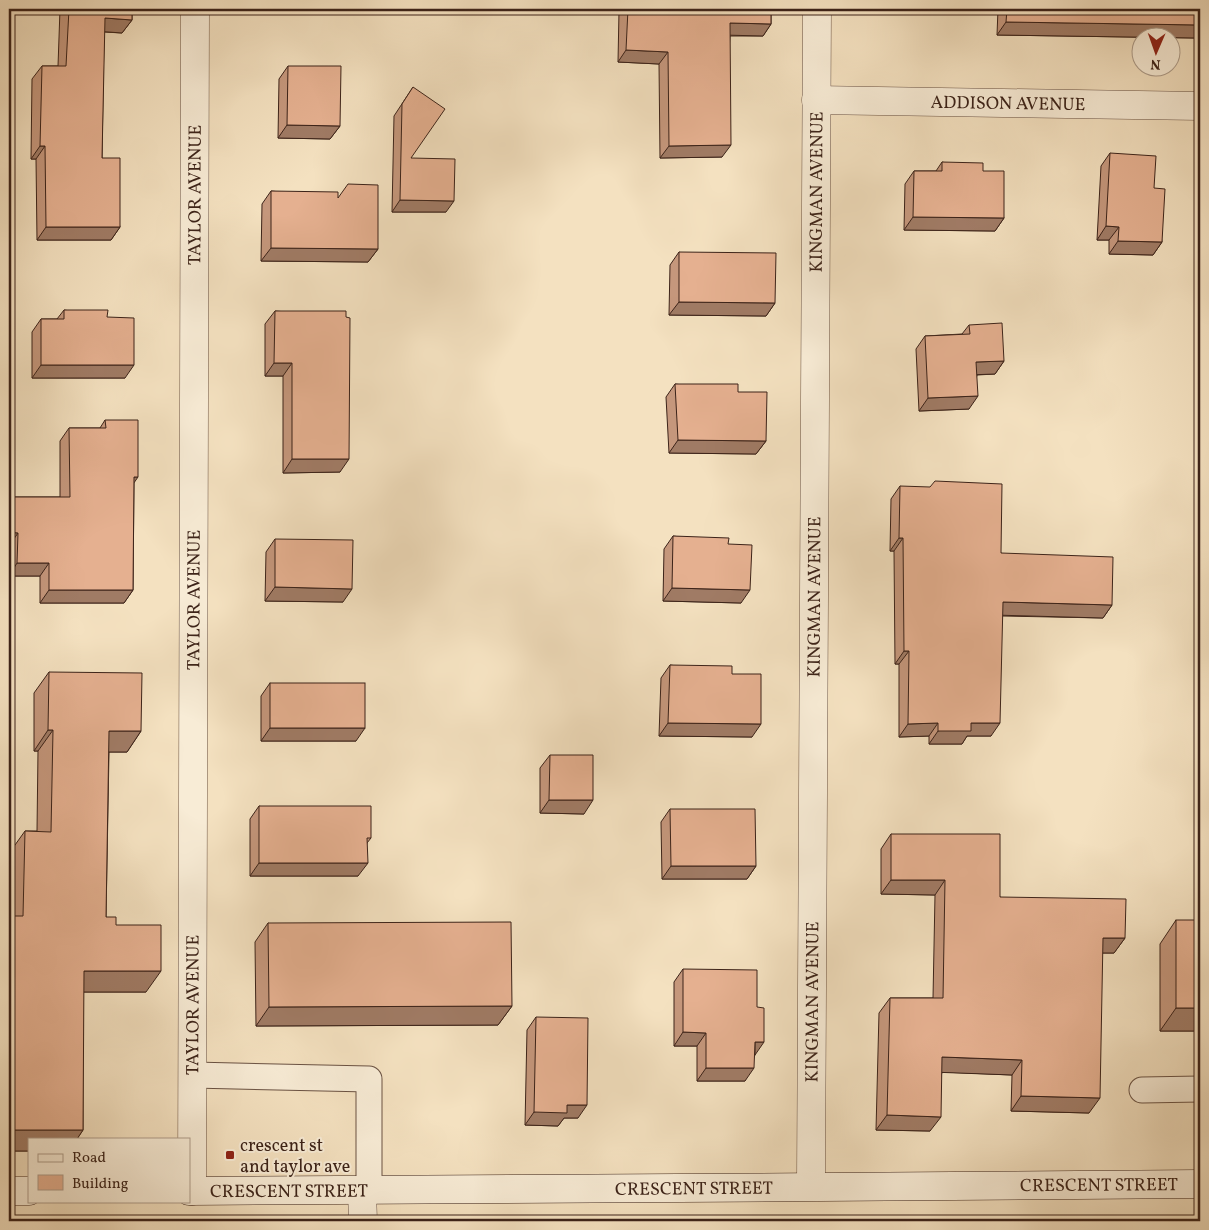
<svg xmlns="http://www.w3.org/2000/svg" width="1209" height="1230" font-family="Vollkorn,serif">
<rect width="100%" height="100%" fill="#f4e1c0"/>
<filter id="stains"><feTurbulence type="fractalNoise" baseFrequency=".004" numOctaves="4"/><feColorMatrix values="0 0 0 0 .2 0 0 0 0 .09 0 0 0 0 .02 0 0 0 .5 -.17"/></filter>
<radialGradient id="worn" r=".72"><stop offset=".6" stop-color="#630" stop-opacity="0"/><stop offset="1" stop-color="#630" stop-opacity=".3"/></radialGradient>
<g fill="none" stroke-linecap="round" stroke-linejoin="round">
<defs>
<g id="service">
<polyline points="193,1075 369,1079 369,1192"/>
<polyline points="1142,1090 1200,1089"/>
</g>
<g id="minor">
<path id="s1" d="M816 100 1200 106"/>
<path id="s2" d="M811 1186 817 9"/>
<path id="s3" d="M192 1191 195 9"/>
<polyline points="362,1192 363,1221"/>
</g>
<g id="secondary">
<polyline points="9,1191 29,1191"/>
<path id="s4" d="M189 1191C526 1191 863 1186 1200 1184"/>
</g>
</defs>
<use href="#service" stroke="#6a5243" stroke-width="27"/>
<use href="#minor" stroke="#6a5243" stroke-width="29"/>
<use href="#secondary" stroke="#3c2319" stroke-width="29"/>
<use href="#service" stroke="#f8ecd6" stroke-width="25"/>
<use href="#minor" stroke="#f8ecd6" stroke-width="28"/>
<use href="#secondary" stroke="#f8ecd6" stroke-width="28"/>
</g>
<g fill="#c5977c" stroke="#3c2319">
<polygon points="60,9 132,9 132,20 122,33 104,32 102,158 120,227 111,240 37,240 36,159 31,159 32,79 42,66 58,66"/>
<polygon points="621,9 771,9 771,24 763,36 730,36 722,157 660,158 659,64 618,62 619,11"/>
<polygon points="998,9 1200,9 1200,47 1195,47 1195,38 997,35"/>
<polygon points="288,66 340,126 330,139 278,138 279,79"/>
<polygon points="413,87 411,158 446,212 392,212 394,116"/>
<polygon points="1110,153 1154,188 1162,242 1153,255 1109,254 1109,240 1097,240 1101,166"/>
<polygon points="942,162 983,171 1004,218 995,231 904,230 905,184 914,171 936,171"/>
<polygon points="271,191 338,198 378,249 368,262 261,261 262,204"/>
<polygon points="679,252 775,303 766,316 669,315 670,265"/>
<polygon points="64,310 107,317 125,378 32,378 32,332 41,319 57,319"/>
<polygon points="275,311 346,317 340,472 283,473 283,376 265,376 265,324"/>
<polygon points="969,325 1004,361 995,374 977,375 969,409 919,411 916,349 925,336 962,334"/>
<polygon points="675,384 738,392 766,441 756,454 669,453 666,397"/>
<polygon points="105,420 134,483 133,590 124,603 40,603 40,576 9,576 9,497 60,497 60,441 69,428 100,428"/>
<polygon points="900,486 1001,553 1112,605 1103,618 1002,616 991,736 967,736 962,744 929,744 929,736 899,737 899,664 895,664 894,551 890,551 891,499"/>
<polygon points="673,536 728,544 741,603 663,601 664,549"/>
<polygon points="275,539 343,602 265,601 266,552"/>
<polygon points="670,665 732,674 752,737 659,736 661,678"/>
<polygon points="49,672 141,731 127,752 109,752 106,917 116,925 146,992 83,992 83,1130 77,1139 29,1139 29,1151 9,1151 9,908 10,852 25,831 37,831 38,751 34,751 34,693"/>
<polygon points="270,683 356,741 261,741 261,696"/>
<polygon points="550,755 584,814 540,813 540,768"/>
<polygon points="259,806 371,838 367,843 358,876 250,876 250,819"/>
<polygon points="670,809 756,866 747,879 662,879 661,822"/>
<polygon points="891,834 1000,897 1125,938 1114,953 1102,953 1089,1113 1011,1111 1012,1075 942,1072 930,1131 876,1130 879,1013 890,998 933,998 935,895 881,894 881,849"/>
<polygon points="1176,920 1200,1031 1160,1031 1160,944"/>
<polygon points="268,923 512,1006 498,1025 256,1026 255,942"/>
<polygon points="683,969 755,1055 745,1081 697,1081 697,1046 674,1046 674,982"/>
<polygon points="536,1017 578,1118 564,1118 558,1126 525,1125 527,1030"/>
</g>
<g fill="#a07b65" stroke="#3c2319">
<polygon points="340,9 392,9 388,14 337,13"/>
<polygon points="105,18 132,20 122,33 95,31"/>
<polygon points="1006,22 1200,25 1200,31 1195,38 997,35"/>
<polygon points="730,23 771,24 763,36 722,35"/>
<polygon points="1200,39 1200,47 1195,47"/>
<polygon points="626,50 668,52 659,64 618,62"/>
<polygon points="287,125 340,126 330,139 278,138"/>
<polygon points="731,145 722,157 660,158 669,146"/>
<polygon points="40,146 45,146 36,159 31,159"/>
<polygon points="400,200 454,201 446,212 392,212"/>
<polygon points="913,217 1004,218 995,231 904,230"/>
<polygon points="1106,226 1119,227 1109,240 1097,240"/>
<polygon points="46,227 120,227 111,240 37,240"/>
<polygon points="1118,241 1162,242 1153,255 1109,254"/>
<polygon points="271,248 378,249 368,262 261,261"/>
<polygon points="679,302 775,303 766,316 669,315"/>
<polygon points="1004,361 995,374 967,375 976,362"/>
<polygon points="274,363 292,363 283,376 265,376"/>
<polygon points="41,365 134,365 125,378 32,378"/>
<polygon points="978,396 969,409 919,411 928,398"/>
<polygon points="678,440 766,441 756,454 669,453"/>
<polygon points="292,459 349,459 340,472 283,473"/>
<polygon points="134,477 138,477 129,490"/>
<polygon points="9,532 18,533 9,546"/>
<polygon points="899,538 903,538 894,551 890,551"/>
<polygon points="17,563 49,563 40,576 9,576"/>
<polygon points="275,587 352,589 343,602 265,601"/>
<polygon points="672,588 750,590 741,603 663,601"/>
<polygon points="49,590 133,590 124,603 40,603"/>
<polygon points="1003,602 1112,605 1103,618 993,615"/>
<polygon points="904,651 909,651 899,664 895,664"/>
<polygon points="668,723 761,724 752,737 659,736"/>
<polygon points="938,723 929,736 899,737 908,724"/>
<polygon points="971,723 1000,723 991,736 967,736 962,744 929,744 938,731"/>
<polygon points="270,728 365,728 356,741 261,741"/>
<polygon points="48,730 53,730 38,751 34,751"/>
<polygon points="109,731 141,731 127,752 95,752"/>
<polygon points="549,800 593,800 584,814 540,813"/>
<polygon points="259,863 368,863 358,876 250,876"/>
<polygon points="671,866 756,866 747,879 662,879"/>
<polygon points="891,880 945,880 935,895 881,894"/>
<polygon points="1103,938 1125,938 1114,953 1092,953"/>
<polygon points="84,971 161,971 146,992 69,992"/>
<polygon points="512,1006 498,1025 256,1026 269,1007"/>
<polygon points="1176,1008 1200,1008 1200,1031 1160,1031"/>
<polygon points="683,1032 706,1033 697,1046 674,1046"/>
<polygon points="755,1042 764,1042 755,1055"/>
<polygon points="942,1057 1022,1060 1012,1075 931,1072"/>
<polygon points="706,1068 754,1068 745,1081 697,1081"/>
<polygon points="1021,1096 1100,1098 1089,1113 1011,1111"/>
<polygon points="567,1105 587,1105 578,1118 564,1118 558,1126 525,1125 534,1112"/>
<polygon points="887,1115 941,1117 930,1131 876,1130"/>
<polygon points="9,1130 83,1130 77,1139 29,1139 29,1151 9,1151"/>
</g>
<g fill="#e5b090" stroke="#3c2319">
<polygon points="69,9 132,9 132,20 105,18 102,158 120,158 120,227 46,227 45,146 40,146 42,66 66,66"/>
<polygon points="628,9 771,9 771,24 730,23 731,145 669,146 668,52 626,50"/>
<polygon points="1007,9 1200,9 1200,25 1006,22"/>
<polygon points="288,66 341,66 340,126 287,125"/>
<polygon points="413,87 445,109 411,158 455,159 454,201 400,200 402,104"/>
<polygon points="1110,153 1156,156 1154,188 1165,189 1162,242 1118,241 1119,227 1106,226"/>
<polygon points="942,162 983,163 983,171 1004,171 1004,218 913,217 914,171 942,171"/>
<polygon points="348,184 378,185 378,249 271,248 271,191 338,192 338,198"/>
<polygon points="679,252 776,253 775,303 679,302"/>
<polygon points="64,310 108,310 107,317 134,318 134,365 41,365 41,319 64,319"/>
<polygon points="275,311 346,311 346,317 350,318 349,459 292,459 292,363 274,363"/>
<polygon points="1002,323 1004,361 976,362 978,396 928,398 925,336 970,334 969,325"/>
<polygon points="675,384 738,384 738,392 767,392 766,441 678,440"/>
<polygon points="105,420 138,420 138,477 134,477 133,590 49,590 49,563 17,563 18,533 9,532 9,497 70,497 69,428 106,428"/>
<polygon points="935,481 1002,484 1001,553 1113,557 1112,605 1003,602 1000,723 971,723 971,731 938,731 938,723 908,724 909,651 904,651 903,538 899,538 900,486 930,487"/>
<polygon points="673,536 729,538 728,544 752,545 750,590 672,588"/>
<polygon points="275,539 353,540 352,589 275,587"/>
<polygon points="670,665 732,666 732,674 761,674 761,724 668,723"/>
<polygon points="49,672 142,673 141,731 109,731 106,917 116,917 116,925 161,925 161,971 84,971 83,1130 9,1130 9,916 23,916 25,831 51,832 53,730 48,730"/>
<rect x="270" y="683" width="95" height="45"/>
<polygon points="550,755 593,755 593,800 549,800"/>
<polygon points="259,806 371,806 371,838 367,838 368,863 259,863"/>
<polygon points="670,809 755,809 756,866 671,866"/>
<polygon points="891,834 1000,834 1000,897 1126,899 1125,938 1103,938 1100,1098 1021,1096 1022,1060 942,1057 941,1117 887,1115 890,998 943,998 945,880 891,880"/>
<rect x="1176" y="920" width="24" height="88"/>
<polygon points="511,922 512,1006 269,1007 268,923"/>
<polygon points="683,969 757,970 757,1007 764,1008 764,1042 755,1042 754,1068 706,1068 706,1033 683,1032"/>
<polygon points="536,1017 588,1018 587,1105 567,1105 567,1113 534,1112"/>
</g>
<rect fill="#8f2418" stroke="#f8ecd6" stroke-width="2" x="225" y="1150" width="10" height="10" rx="2.5"/>
<g text-anchor="middle" stroke-width="4" stroke-linejoin="round" paint-order="stroke">
<g font-size="18" fill="#3c2319" stroke="#f8ecd6">
<text dy="6" stroke="none"><textPath href="#s1" startOffset="192">ADDISON AVENUE</textPath></text>
<text dy="6" stroke="none"><textPath href="#s2" startOffset="994">KINGMAN AVENUE</textPath></text>
<text dy="6" stroke="none"><textPath href="#s3" startOffset="996">TAYLOR AVENUE</textPath></text>
<text dy="6" stroke="none"><textPath href="#s2" startOffset="589">KINGMAN AVENUE</textPath></text>
<text dy="6" stroke="none"><textPath href="#s3" startOffset="591">TAYLOR AVENUE</textPath></text>
<text dy="6" stroke="none"><textPath href="#s2" startOffset="184">KINGMAN AVENUE</textPath></text>
<text dy="6" stroke="none"><textPath href="#s3" startOffset="186">TAYLOR AVENUE</textPath></text>
<text dy="6" stroke="none"><textPath href="#s4" startOffset="910">CRESCENT STREET</textPath></text>
<text dy="6" stroke="none"><textPath href="#s4" startOffset="505">CRESCENT STREET</textPath></text>
<text dy="6" stroke="none"><textPath href="#s4" startOffset="100">CRESCENT STREET</textPath></text>
</g>
<g font-size="18" fill="#3c2319" stroke="#f8ecd6" text-anchor="start">
<text x="240" y="1151">crescent st<tspan x="240" dy="21">and taylor ave</tspan></text>
</g>
</g>
<rect width="1209" height="1230" fill="none" stroke="#f4e1c0" stroke-width="30"/>
<rect x="10" y="10" width="1189" height="1210" fill="none" stroke="#3c2319" stroke-width="2.5"/>
<rect x="15" y="15" width="1179" height="1200" fill="none" stroke="#3c2319"/>
<rect x="28" y="1138" width="162" height="65" fill="#f8ecd6" stroke="#ad9c8a"/>
<rect x="38" y="1154" width="25" height="8" fill="#f8ecd6" stroke="#ad9c8a"/>
<text x="72" y="1162" font-size="15" fill="#3c2319">Road</text>
<rect x="38" y="1175" width="25" height="15" fill="#e5b090" stroke="#ad9c8a"/>
<text x="72" y="1188" font-size="15" fill="#3c2319">Building</text>
<g transform="translate(1156 52) rotate(182)"><circle r="24" fill="#f8ecd6" stroke="#ad9c8a"/>
<path d="M0-4L9 19L0 12L-9 19Z" fill="#8f2418"/>
<text y="-8" font-size="14" font-weight="bold" text-anchor="middle" fill="#3c2319">N</text>
</g>
<rect width="100%" height="100%" filter="url(#stains)"/>
<rect width="100%" height="100%" fill="url(#worn)"/>
</svg>
